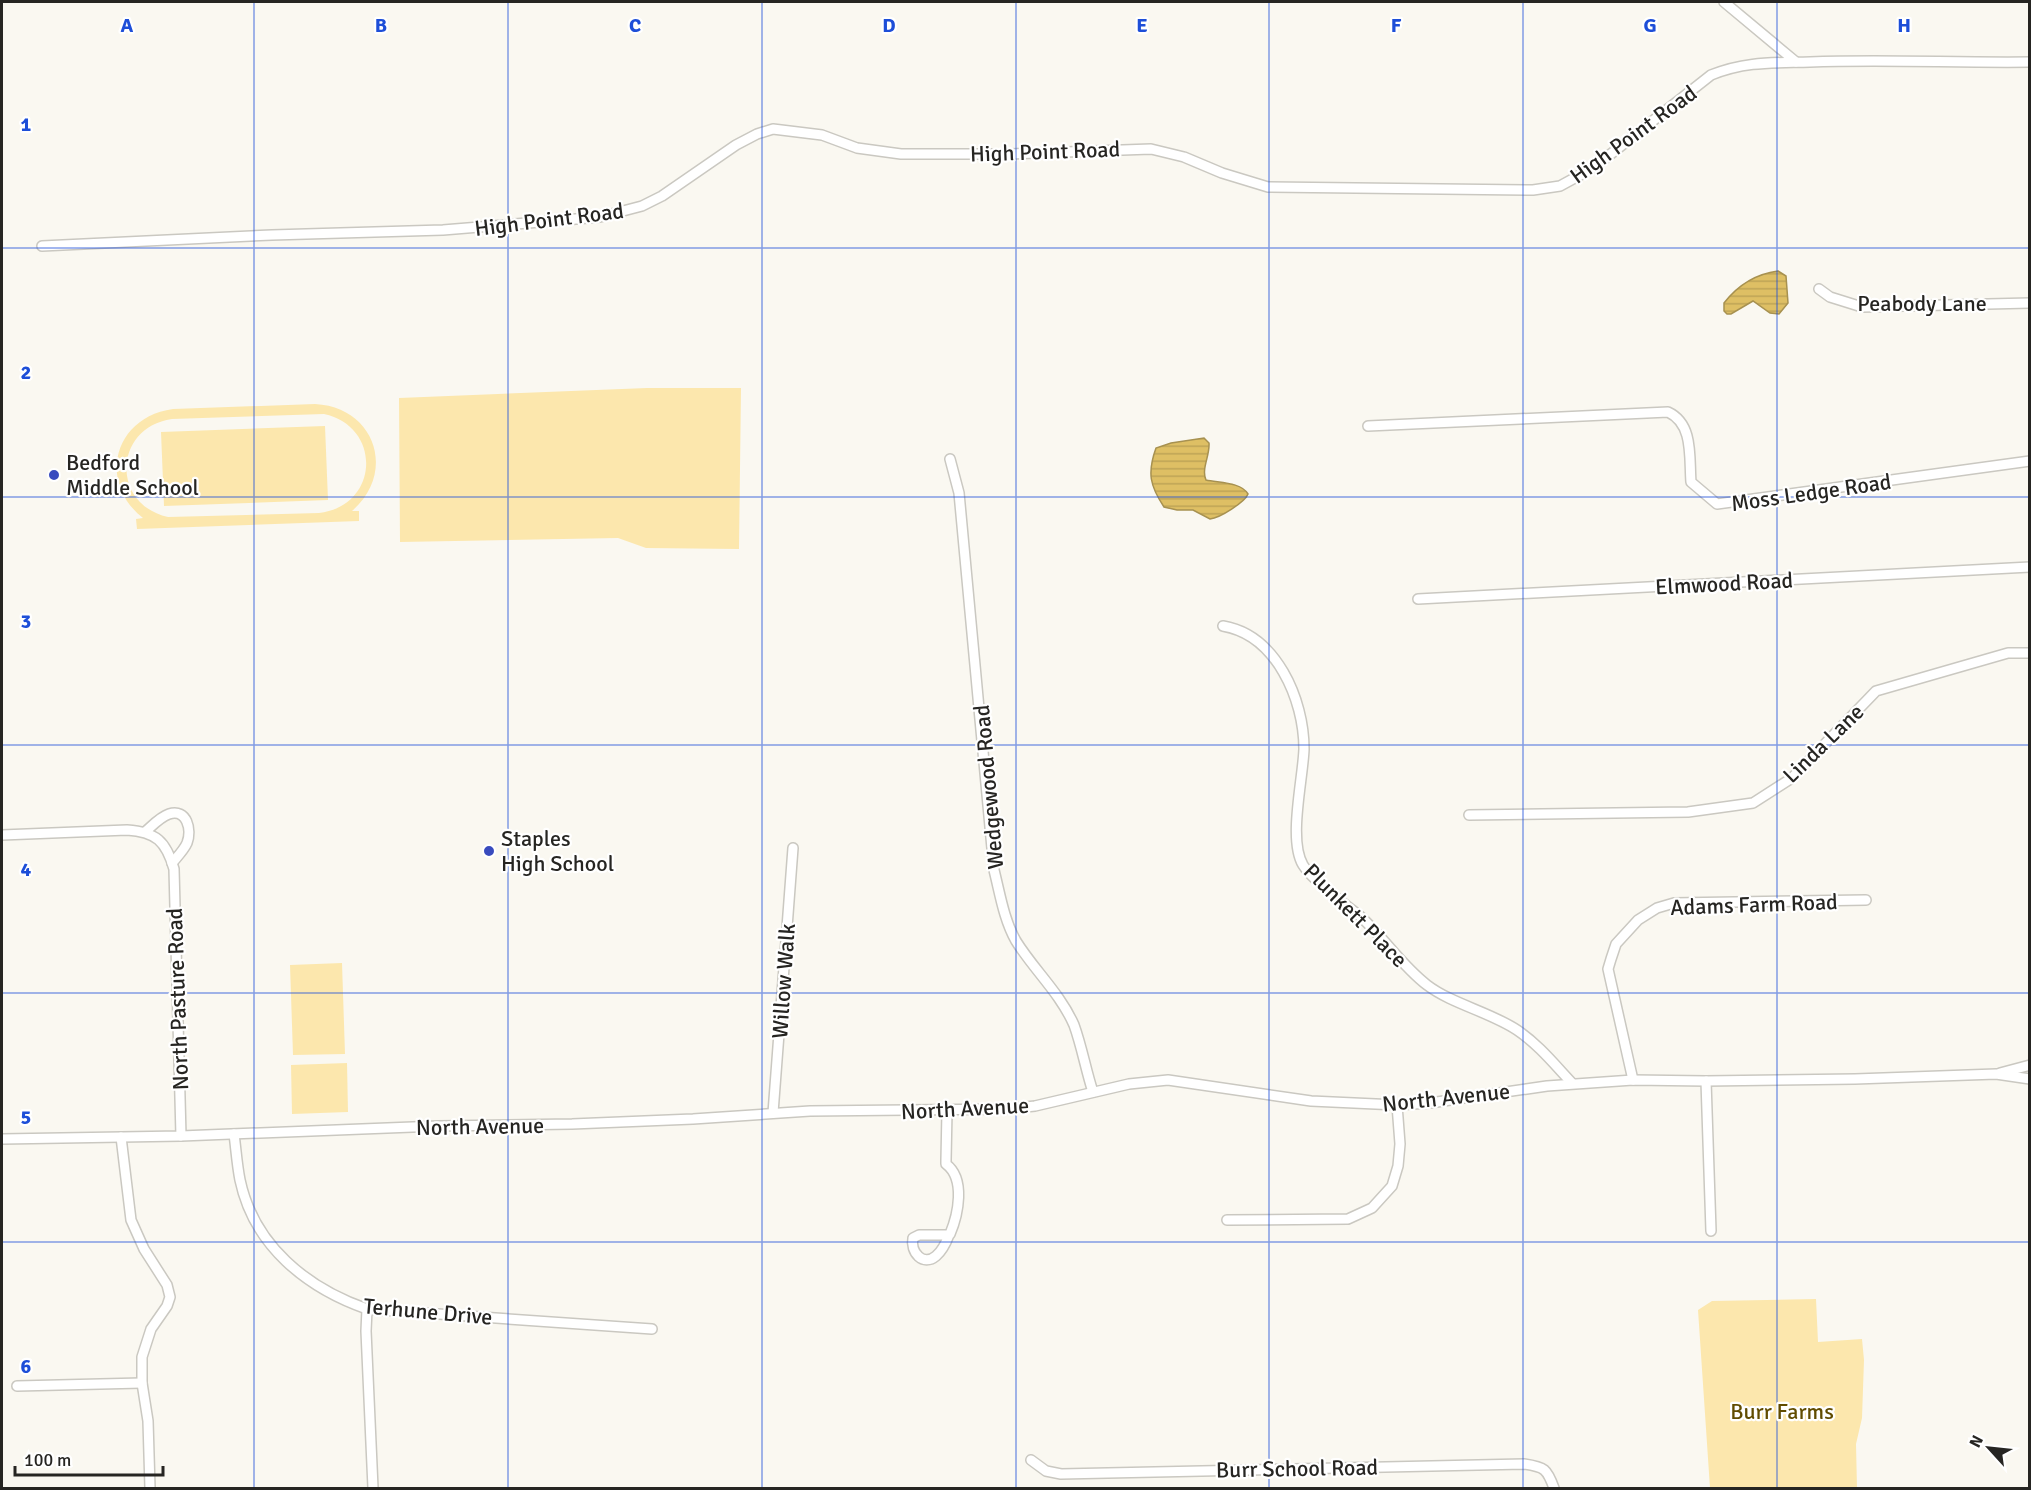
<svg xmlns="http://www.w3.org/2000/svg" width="2031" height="1490" font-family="Signika,sans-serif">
<defs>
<pattern id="water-rules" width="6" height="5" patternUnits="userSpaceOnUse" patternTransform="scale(1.5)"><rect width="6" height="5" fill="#debf64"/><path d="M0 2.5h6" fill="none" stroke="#bea456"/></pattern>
</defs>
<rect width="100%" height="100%" fill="#faf8f1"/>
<g fill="#fce7ad" fill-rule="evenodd">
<polygon points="647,388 741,388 739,549 646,548 618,538 400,542 399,398"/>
<path d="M315 404C375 407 397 472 352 511H359V521L137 529 136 519 143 518C97 482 114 417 173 409ZM324 414C383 427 379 506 319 513L168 517C110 504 114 427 172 419Z"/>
<polygon points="325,426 328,500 164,506 161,432"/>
<polygon points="342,963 345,1054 293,1055 290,965"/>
<polygon points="347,1063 348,1112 292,1114 291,1065"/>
<polygon points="1816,1299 1818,1342 1862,1339 1864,1360 1862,1418 1856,1444 1857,1488 1710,1488 1698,1310 1712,1301"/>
</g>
<g fill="url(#water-rules)" stroke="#a79150" stroke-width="1.5">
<path d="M1778 271 1786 276 1788 303 1779 314 1770 313 1753 301 1731 314H1727L1724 311V303C1738 285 1755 274 1778 271Z"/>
<path d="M1204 438 1209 443C1210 456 1201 469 1206 480 1219 483 1241 482 1248 494 1245 502 1220 518 1210 519L1193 510H1177L1164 507C1150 486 1147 473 1156 448L1171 443Z"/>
</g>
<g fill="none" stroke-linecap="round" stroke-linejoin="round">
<defs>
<g id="minor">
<polyline points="1724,2 1796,62"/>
<path d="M42 246 272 235 443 230 600 217 642 206 662 196 736 145 757 134 773 129 822 135 857 148 901 154H1009L1151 149 1184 157 1222 173 1268 187 1533 190 1560 186 1593 168 1711 75C1746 61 1773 63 1810 62 1883 59 1956 63 2030 62"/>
<polyline points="1819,289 1830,297 1862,307 2030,303"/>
<path d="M1368 426 1668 412C1694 424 1689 458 1691 482L1717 504 2030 461"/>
<path d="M950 459 959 493 994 870C1000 894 1004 920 1016 941 1034 970 1060 993 1074 1025 1082 1047 1086 1071 1093 1092"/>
<polyline points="1418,599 2030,567"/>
<path d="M1223 626C1276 635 1304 699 1304 749 1303 779 1288 840 1303 865 1312 880 1346 905 1361 917 1384 938 1402 966 1427 985 1452 1004 1490 1012 1517 1030 1538 1044 1555 1065 1572 1083"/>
<polyline points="1469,815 1688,812 1753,803 1792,778 1876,691 2008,653 2030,653"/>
<path d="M145 832C152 826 160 817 169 814 187 808 192 830 187 843 184 850 177 857 172 863"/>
<path d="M2 835 127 830C156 832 166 841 174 869L181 1136"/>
<polyline points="2000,1073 2030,1065"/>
<polyline points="1633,1080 1608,969 1611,959 1616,944 1638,920 1657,908 1674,903 1866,900"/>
<polyline points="1706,1081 1711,1231"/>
<path d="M947 1111 946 1160V1164C966 1179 958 1215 950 1234L949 1235C946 1243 942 1251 936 1256 923 1267 910 1252 913 1238L919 1235H949"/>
<polyline points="773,1113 793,848"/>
<path d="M234 1134C236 1149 237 1165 240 1180 254 1246 307 1288 367 1309L652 1329"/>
<polyline points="121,1137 131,1220 144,1249 167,1285 170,1297 167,1306 151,1329 142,1357 142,1383 148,1421 150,1488"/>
<polyline points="2,1139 181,1136 438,1126 572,1124 693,1119 810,1111 1006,1109 1035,1106 1129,1084 1168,1080 1311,1101 1397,1105 1430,1103 1547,1086 1633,1080 1706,1081 1855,1079 1996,1074 2030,1079"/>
<polyline points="1227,1220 1348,1219 1372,1208 1392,1186 1398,1166 1400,1144 1397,1105"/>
<polyline points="367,1309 366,1331 373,1488"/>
<polyline points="17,1386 142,1383"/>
<path d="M1031 1460 1046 1471 1061 1474 1524 1464C1545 1467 1547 1469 1554 1488"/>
</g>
</defs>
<use href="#minor" stroke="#cac8c1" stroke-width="12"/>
<use href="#minor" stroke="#fff" stroke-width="9"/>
</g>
<path fill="none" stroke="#1d4ed8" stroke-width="1.5" stroke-opacity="0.55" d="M254 2V1488M508 2V1488M762 2V1488M1016 2V1488M1269 2V1488M1523 2V1488M1777 2V1488M2 248H2030M2 497H2030M2 745H2030M2 993H2030M2 1242H2030"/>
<g fill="#384bbe" stroke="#fff" stroke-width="2">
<circle cx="54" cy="475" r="6"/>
<circle cx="489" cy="851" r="6"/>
</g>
<g text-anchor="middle" stroke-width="4.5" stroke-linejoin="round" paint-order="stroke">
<g font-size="22" fill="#262522" stroke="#fff">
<text transform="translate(1633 134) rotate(-36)" y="8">High Point Road</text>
<text transform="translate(1045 151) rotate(-2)" y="8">High Point Road</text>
<text transform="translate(549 219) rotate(-7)" y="8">High Point Road</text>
<text x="1922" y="311">Peabody Lane</text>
<text transform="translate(1811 492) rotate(-8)" y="8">Moss Ledge Road</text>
<text transform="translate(1724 583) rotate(-3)" y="8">Elmwood Road</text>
<text transform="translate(1823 743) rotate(-44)" y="8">Linda Lane</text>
<text transform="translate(988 787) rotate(-95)" y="8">Wedgewood Road</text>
<text transform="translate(1754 904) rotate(-2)" y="8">Adams Farm Road</text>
<text transform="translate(1356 915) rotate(45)" y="8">Plunkett Place</text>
<text transform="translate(783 981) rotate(-86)" y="8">Willow Walk</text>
<text transform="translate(177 999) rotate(-92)" y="8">North Pasture Road</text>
<text transform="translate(1446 1097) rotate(-6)" y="8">North Avenue</text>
<text transform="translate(965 1108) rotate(-3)" y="8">North Avenue</text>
<text transform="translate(480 1126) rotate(-1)" y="8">North Avenue</text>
<text transform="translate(428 1311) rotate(5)" y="8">Terhune Drive</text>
<text transform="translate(1297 1468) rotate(-1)" y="8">Burr School Road</text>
</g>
<g font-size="22" fill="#262522" stroke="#fff" text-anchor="start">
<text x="66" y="470">Bedford<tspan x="66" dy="25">Middle School</tspan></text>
<text x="501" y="846">Staples<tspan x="501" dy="25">High School</tspan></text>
</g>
<g font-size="22" fill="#614c00" stroke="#fff">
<text x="1782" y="1419">Burr Farms</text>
</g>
</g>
<g font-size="20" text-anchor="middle" font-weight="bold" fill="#1d4ed8" stroke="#fff" stroke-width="4.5" stroke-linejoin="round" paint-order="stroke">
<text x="127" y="32">A</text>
<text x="381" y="32">B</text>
<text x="635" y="32">C</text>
<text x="889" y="32">D</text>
<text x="1142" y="32">E</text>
<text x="1396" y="32">F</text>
<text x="1650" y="32">G</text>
<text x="1904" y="32">H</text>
<text x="26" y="131">1</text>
<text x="26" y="379">2</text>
<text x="26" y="628">3</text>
<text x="26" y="876">4</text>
<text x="26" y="1124">5</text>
<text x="26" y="1373">6</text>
</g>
<rect width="2031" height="1490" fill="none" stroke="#262522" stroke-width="6"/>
<g transform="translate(1989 1448) rotate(297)" stroke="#ffffff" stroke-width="4.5" paint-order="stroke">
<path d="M0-4.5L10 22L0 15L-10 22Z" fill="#262522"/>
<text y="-9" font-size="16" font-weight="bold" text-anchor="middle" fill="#262522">N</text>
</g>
<path d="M15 1466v9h148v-9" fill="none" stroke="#262522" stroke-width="3"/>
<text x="24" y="1466" font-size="18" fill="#262522" stroke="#ffffff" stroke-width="4.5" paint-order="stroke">100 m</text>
</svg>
